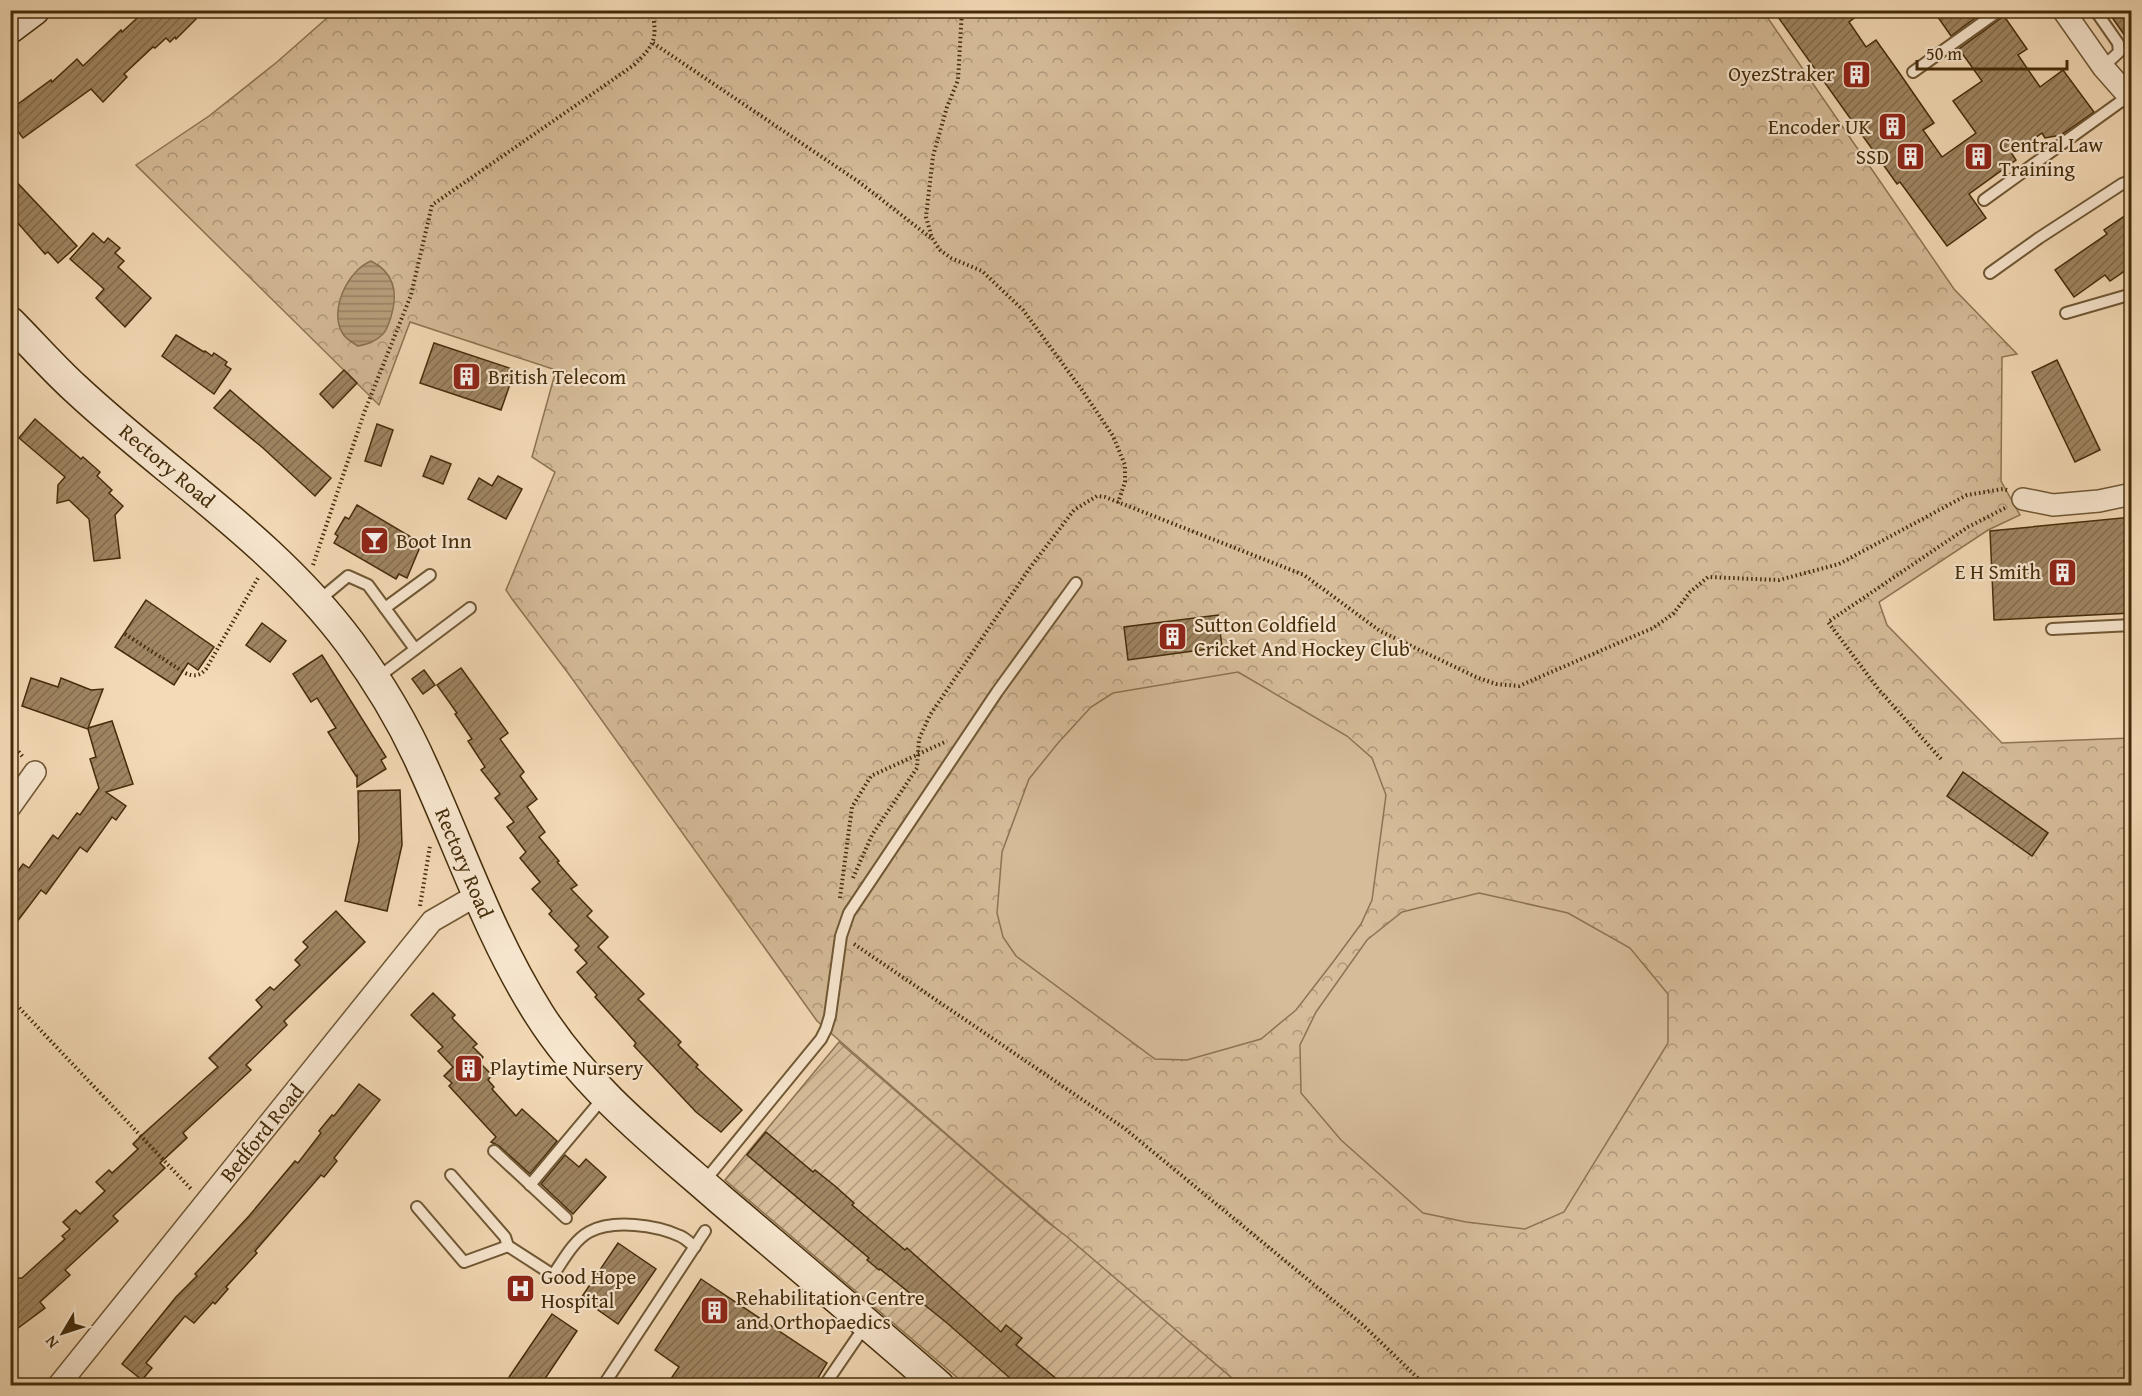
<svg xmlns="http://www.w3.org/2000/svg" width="2142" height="1396" font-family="'Gentium Book Plus',serif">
<defs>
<pattern id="park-crowns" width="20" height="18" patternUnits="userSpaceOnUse" patternTransform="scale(1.5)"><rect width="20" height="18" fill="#d6bc99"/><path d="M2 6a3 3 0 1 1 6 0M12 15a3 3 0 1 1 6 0" fill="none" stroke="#af997b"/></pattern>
<pattern id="garden-furrows" width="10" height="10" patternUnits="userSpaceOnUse" patternTransform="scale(1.5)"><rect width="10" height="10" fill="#d6bc99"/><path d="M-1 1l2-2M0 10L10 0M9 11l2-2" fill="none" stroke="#af997b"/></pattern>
<pattern id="water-rules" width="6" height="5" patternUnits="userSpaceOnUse" patternTransform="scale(1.5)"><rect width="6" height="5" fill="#b89f7c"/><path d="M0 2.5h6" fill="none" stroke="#978264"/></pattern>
<pattern id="building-hatch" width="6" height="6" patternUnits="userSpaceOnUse" patternTransform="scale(1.5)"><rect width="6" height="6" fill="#a08663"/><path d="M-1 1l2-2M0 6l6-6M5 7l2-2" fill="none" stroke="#846e50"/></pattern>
</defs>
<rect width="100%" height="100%" fill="#f4dab6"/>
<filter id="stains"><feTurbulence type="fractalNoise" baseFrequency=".00333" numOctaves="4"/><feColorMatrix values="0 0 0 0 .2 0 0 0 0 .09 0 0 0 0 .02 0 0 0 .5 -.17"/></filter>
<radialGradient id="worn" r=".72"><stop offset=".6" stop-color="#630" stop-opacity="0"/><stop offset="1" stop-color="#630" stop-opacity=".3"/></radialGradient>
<polygon fill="url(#park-crowns)" stroke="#8d7452" stroke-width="1.5" points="335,11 1763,11 1954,289 2017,354 2002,357 2001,481 2020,515 1988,530 1879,602 1887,625 2002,743 2131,738 2131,1379 2125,1386 1240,1385 998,1179 817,1021 568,673 512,599 506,590 555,472 532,457 556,370 410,322 379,405 136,165 209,116 277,62"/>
<polygon fill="url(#garden-furrows)" stroke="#8d7452" stroke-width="1.5" points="839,1042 1046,1221 1066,1236 1240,1385 966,1385 725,1180"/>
<g fill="#d6bc99" stroke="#8d7452" stroke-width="1.5">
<polygon points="1238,672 1347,736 1372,758 1386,795 1372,900 1361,924 1333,962 1296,1010 1261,1039 1187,1060 1155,1059 1016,956 1003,937 997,913 1002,852 1029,779 1058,743 1091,707 1113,693"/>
<polygon points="1479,893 1568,913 1630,948 1668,994 1668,1043 1564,1212 1525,1229 1466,1222 1423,1213 1341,1140 1301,1093 1300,1045 1316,1012 1367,940 1402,912"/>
</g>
<path fill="url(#water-rules)" stroke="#8a714e" stroke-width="1.5" d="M371 261C395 273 398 294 391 317 389 323 387 330 383 334 375 342 368 344 358 346 353 343 346 339 343 334 328 311 348 270 371 261Z"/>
<g fill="url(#building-hatch)" stroke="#442c0a" stroke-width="1.5">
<polygon points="146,10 188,10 196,19 176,39 175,37 170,42 166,38 155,48 153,47 124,74 127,77 103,102 91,89 23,138 10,121 10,114 16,110 14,107 51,80 52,82 77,59 83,66 121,30 122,32"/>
<polygon points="1773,10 1865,10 1849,22 1866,47 1876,40 1898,71 1934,123 1923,130 1942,157 1976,133 1953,101 1982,81 1959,49 2004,16 2027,49 2018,55 2040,87 2063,70 2094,112 2061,135 2045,138 2042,133 2012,154 2016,160 1969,194 1986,218 1947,246 1900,182 1897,184"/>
<polygon points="1933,10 1986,10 1951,36"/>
<polygon points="2107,10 2132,10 2132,46"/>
<polygon points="10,175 77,246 58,263 48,252 45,254 10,214"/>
<polygon points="2132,211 2132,266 2110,281 2105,275 2074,297 2055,270 2107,234 2104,230"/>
<polygon points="93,233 104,243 108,238 120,248 115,253 124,261 118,267 151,298 125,327 96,298 104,289 70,259"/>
<polygon points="176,335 204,352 205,351 212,356 214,353 227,362 225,365 231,369 214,394 162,356"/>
<polygon points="434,343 515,370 501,410 420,383"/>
<polygon points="2057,360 2100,450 2075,462 2032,372"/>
<polygon points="344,370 357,383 333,408 320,394"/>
<polygon points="230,390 331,478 315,496 263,448 214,408"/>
<polygon points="35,419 81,459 83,457 100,472 97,476 112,490 109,493 123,506 115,515 120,558 94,561 89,519 69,500 57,503 58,485 65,477 19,438"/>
<polygon points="377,424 393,430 381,466 365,461"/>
<polygon points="431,456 451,464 443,484 423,476"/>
<polygon points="498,476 522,489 506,519 468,499 479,478 492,486"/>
<polygon points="357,505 416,540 414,543 420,547 407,578 399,574 396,579 334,543 338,536 335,534 345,517 349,519"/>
<polygon points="2132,517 2132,613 1994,620 1990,531"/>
<polygon points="146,600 214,647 198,670 188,663 174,685 115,647"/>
<polygon points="1218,615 1222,647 1128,660 1124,627"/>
<polygon points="262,623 286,641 270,662 246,645"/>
<polygon points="322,655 386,757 381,760 386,769 357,787 357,775 356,776 328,732 336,728 317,698 311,702 293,674"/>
<polygon points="461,668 508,733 500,739 524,772 520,776 537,799 527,807 545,832 539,837 559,861 557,862 577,885 571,889 592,911 587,916 608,937 598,947 644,994 638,999 681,1042 678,1045 698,1065 696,1067 742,1110 721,1132 696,1112 634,1046 636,1043 595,997 597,995 577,972 587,963 575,950 579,946 549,914 552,911 532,889 540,882 520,858 526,852 507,827 514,822 495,798 500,794 481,770 485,767 468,741 472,739 455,714 457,713 437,685"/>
<polygon points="424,670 435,685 423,694 412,679"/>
<polygon points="31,678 58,687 61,678 91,690 103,689 88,728 112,721 133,784 106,792 126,806 116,820 112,817 87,852 80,847 46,894 41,890 10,931 10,882 23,864 29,868 53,835 58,839 77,813 80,815 99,788 90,759 96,757 88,729 22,706"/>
<polygon points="1963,772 2048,833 2032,856 1947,796"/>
<polygon points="400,790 402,845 387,911 345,901 359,841 358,791"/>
<polygon points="336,911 365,942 284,1021 287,1025 246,1065 251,1070 183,1133 187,1138 160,1163 165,1168 113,1216 118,1221 65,1270 70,1275 40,1302 45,1308 10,1334 10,1284 18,1278 22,1278 65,1239 62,1236 70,1229 63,1222 76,1210 80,1214 105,1191 96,1182 109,1170 112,1173 138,1149 133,1144 144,1133 218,1067 209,1058 262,1007 256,1000 270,987 274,990 300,965 295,960 308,947 303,942"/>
<polygon points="433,993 455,1015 452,1018 477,1044 473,1047 483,1057 479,1062 492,1075 488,1080 494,1087 492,1089 516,1116 522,1109 557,1141 530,1174 499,1146 491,1142 496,1137 449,1086 452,1083 444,1076 453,1067 438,1051 443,1047 411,1015"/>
<polygon points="359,1084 380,1100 334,1158 337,1161 324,1177 321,1175 255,1251 257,1253 226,1287 228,1289 215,1304 213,1302 194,1323 185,1316 146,1363 152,1368 142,1380 122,1364 176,1297 197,1276 195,1274 249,1216 295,1161 298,1163 321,1133 319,1131 332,1115 334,1116"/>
<polygon points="766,1132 813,1172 815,1170 835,1186 854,1203 852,1205 905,1250 907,1248 1001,1332 1006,1325 1022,1338 1016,1345 1065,1386 1019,1386 947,1323 880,1269 879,1270 867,1260 869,1258 747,1155"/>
<polygon points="565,1155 579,1167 586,1159 606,1177 573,1214 541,1184"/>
<polygon points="618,1243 656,1269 618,1324 581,1298"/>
<polygon points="701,1279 827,1363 813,1386 666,1386 679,1367 655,1350"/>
<polygon points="552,1314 577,1331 540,1386 503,1386"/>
</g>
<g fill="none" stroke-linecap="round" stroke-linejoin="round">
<defs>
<g id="lane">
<polyline points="2095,10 2118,43 2119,52 2103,67"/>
<polyline points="1913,72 2000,10"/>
<polyline points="1984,200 2127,97"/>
<polyline points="1990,273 2039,238 2122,184 2132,180"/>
<polyline points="2066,313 2132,294"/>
<polyline points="318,601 348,576 368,585 415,649"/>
<polyline points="385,608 430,575"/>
<polyline points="2052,629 2132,625"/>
<polyline points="377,678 470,608"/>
<polyline points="494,1151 566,1218"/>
<path d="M451 1175 505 1237 508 1246 553 1275C563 1261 573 1241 589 1232 613 1219 656 1225 680 1236 685 1238 690 1243 695 1247"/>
<polyline points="703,1183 821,1039 826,1029 830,1016 841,936 849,913 997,692 1076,583"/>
<polyline points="530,1185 603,1098"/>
<polyline points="417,1207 464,1262 508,1246"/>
<polyline points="603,1386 705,1231"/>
<polyline points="824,1386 865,1326"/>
</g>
<g id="street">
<polyline points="2063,10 2103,67 2132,100"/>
<polyline points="2023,499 2053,505 2099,501 2132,494"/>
<polyline points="10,807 35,772"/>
<polyline points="58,1386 432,921 477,895"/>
</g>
<g id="secondary">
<polyline points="10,28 34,10"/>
<path d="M10 322C32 344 53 368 76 389 167 474 275 542 350 643 378 681 404 724 423 767 461 850 490 937 539 1014 585 1087 656 1143 720 1199 793 1261 867 1323 939 1386"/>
</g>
</defs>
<use href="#lane" stroke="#705835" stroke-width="14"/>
<use href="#street" stroke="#705835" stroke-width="24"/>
<use href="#secondary" stroke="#442c0a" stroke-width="33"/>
<g stroke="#442c0a" stroke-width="4" stroke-dasharray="1.5 3" stroke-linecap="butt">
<polyline points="962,10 958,80 947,107 933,156 926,217 932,238 940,250 951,258 982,271 1023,310 1082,390 1113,436 1125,465 1125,482 1118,503"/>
<polyline points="653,43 859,182 931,238"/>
<path d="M313 565 364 413 411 295 432 205 634 65C654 45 658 40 652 10"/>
<path d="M125 634 185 673C194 677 200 676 206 669L258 578"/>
<polyline points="10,741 23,757"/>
<polyline points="1941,759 1879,690 1828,622 1968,527 2007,507"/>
<polyline points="853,878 872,835 917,768 919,739 930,715 1029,569 1074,510 1097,496 1105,497 1304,575 1380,631 1476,677 1496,684 1519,686 1653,628 1673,614 1690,592 1708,577 1779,580 1839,564 1967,495 2003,489 2007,490"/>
<polyline points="840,898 852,807 871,776 947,741"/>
<polyline points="420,906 430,846"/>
<polyline points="854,944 1124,1128 1363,1325 1426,1386"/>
<polyline points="10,998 192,1190"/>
</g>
<use href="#lane" stroke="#f8e7d0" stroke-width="10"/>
<use href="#street" stroke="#f8e7d0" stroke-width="21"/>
<use href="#secondary" stroke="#f8e7d0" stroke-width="30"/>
</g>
<defs>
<symbol id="building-square" viewBox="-11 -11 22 22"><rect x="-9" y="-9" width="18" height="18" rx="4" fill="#8f2418" stroke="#f8e7d0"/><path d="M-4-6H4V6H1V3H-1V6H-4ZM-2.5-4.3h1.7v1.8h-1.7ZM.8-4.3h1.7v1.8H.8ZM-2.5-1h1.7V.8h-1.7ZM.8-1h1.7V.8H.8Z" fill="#fff"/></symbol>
<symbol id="bar-square" viewBox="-11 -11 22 22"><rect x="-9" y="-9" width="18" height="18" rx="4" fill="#8f2418" stroke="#f8e7d0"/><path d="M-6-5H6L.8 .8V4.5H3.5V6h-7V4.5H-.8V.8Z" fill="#fff"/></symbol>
<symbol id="hospital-square" viewBox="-11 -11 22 22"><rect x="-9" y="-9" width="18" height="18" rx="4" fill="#8f2418" stroke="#f8e7d0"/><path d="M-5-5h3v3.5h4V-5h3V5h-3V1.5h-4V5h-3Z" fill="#fff"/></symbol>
</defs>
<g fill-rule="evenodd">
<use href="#building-square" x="1840" y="58" width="33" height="33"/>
<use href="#building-square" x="1876" y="110" width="33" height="33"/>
<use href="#building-square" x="1894" y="140" width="33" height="33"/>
<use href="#building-square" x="1962" y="140" width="33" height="33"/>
<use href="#building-square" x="450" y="360" width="33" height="33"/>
<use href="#bar-square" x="358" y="524" width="33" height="33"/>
<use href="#building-square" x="2046" y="556" width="33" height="33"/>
<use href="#building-square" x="1156" y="620" width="33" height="33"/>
<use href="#building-square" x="452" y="1052" width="33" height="33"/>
<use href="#hospital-square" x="504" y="1272" width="33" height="33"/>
<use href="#building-square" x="698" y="1294" width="33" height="33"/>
</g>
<g text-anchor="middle" stroke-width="4.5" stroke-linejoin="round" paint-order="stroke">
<g font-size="21" fill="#442c0a" stroke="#f8e7d0" text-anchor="start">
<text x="1835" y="81" text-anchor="end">OyezStraker</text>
<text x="1871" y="134" text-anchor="end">Encoder UK</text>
<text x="1999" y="152">Central Law<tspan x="1999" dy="24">Training</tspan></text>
<text x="1889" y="164" text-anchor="end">SSD</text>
<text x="488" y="384">British Telecom</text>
<text x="396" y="548">Boot Inn</text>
<text x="2041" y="579" text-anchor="end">E H Smith</text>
<text x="1194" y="632">Sutton Coldfield<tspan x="1194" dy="24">Cricket And Hockey Club</tspan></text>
<text x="490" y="1075">Playtime Nursery</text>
<text x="541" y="1284">Good Hope<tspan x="541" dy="24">Hospital</tspan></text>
<text x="736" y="1305">Rehabilitation Centre<tspan x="736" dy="24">and Orthopaedics</tspan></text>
</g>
<g font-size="21" fill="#442c0a" stroke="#f8e7d0">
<text transform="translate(167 466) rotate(40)" y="7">Rectory Road</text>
<text transform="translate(464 863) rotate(67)" y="7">Rectory Road</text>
<text transform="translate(262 1133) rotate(-51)" y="7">Bedford Road</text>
</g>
</g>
<rect width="2142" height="1396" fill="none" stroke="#f4dab6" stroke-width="36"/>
<rect x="12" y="12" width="2118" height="1372" fill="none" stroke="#442c0a" stroke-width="3"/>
<rect x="18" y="18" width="2106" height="1360" fill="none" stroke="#442c0a" stroke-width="1.5"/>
<g transform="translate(63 1333) rotate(231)" stroke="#f8e7d0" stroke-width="4.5" paint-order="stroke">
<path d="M0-4.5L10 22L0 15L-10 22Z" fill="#442c0a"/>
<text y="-9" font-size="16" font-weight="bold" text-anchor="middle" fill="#442c0a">N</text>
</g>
<path d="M1917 60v9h150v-9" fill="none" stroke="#442c0a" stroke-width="3"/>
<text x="1926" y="60" font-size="18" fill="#442c0a" stroke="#f8e7d0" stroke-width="4.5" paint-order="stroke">50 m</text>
<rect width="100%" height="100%" filter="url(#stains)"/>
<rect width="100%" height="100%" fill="url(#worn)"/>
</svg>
